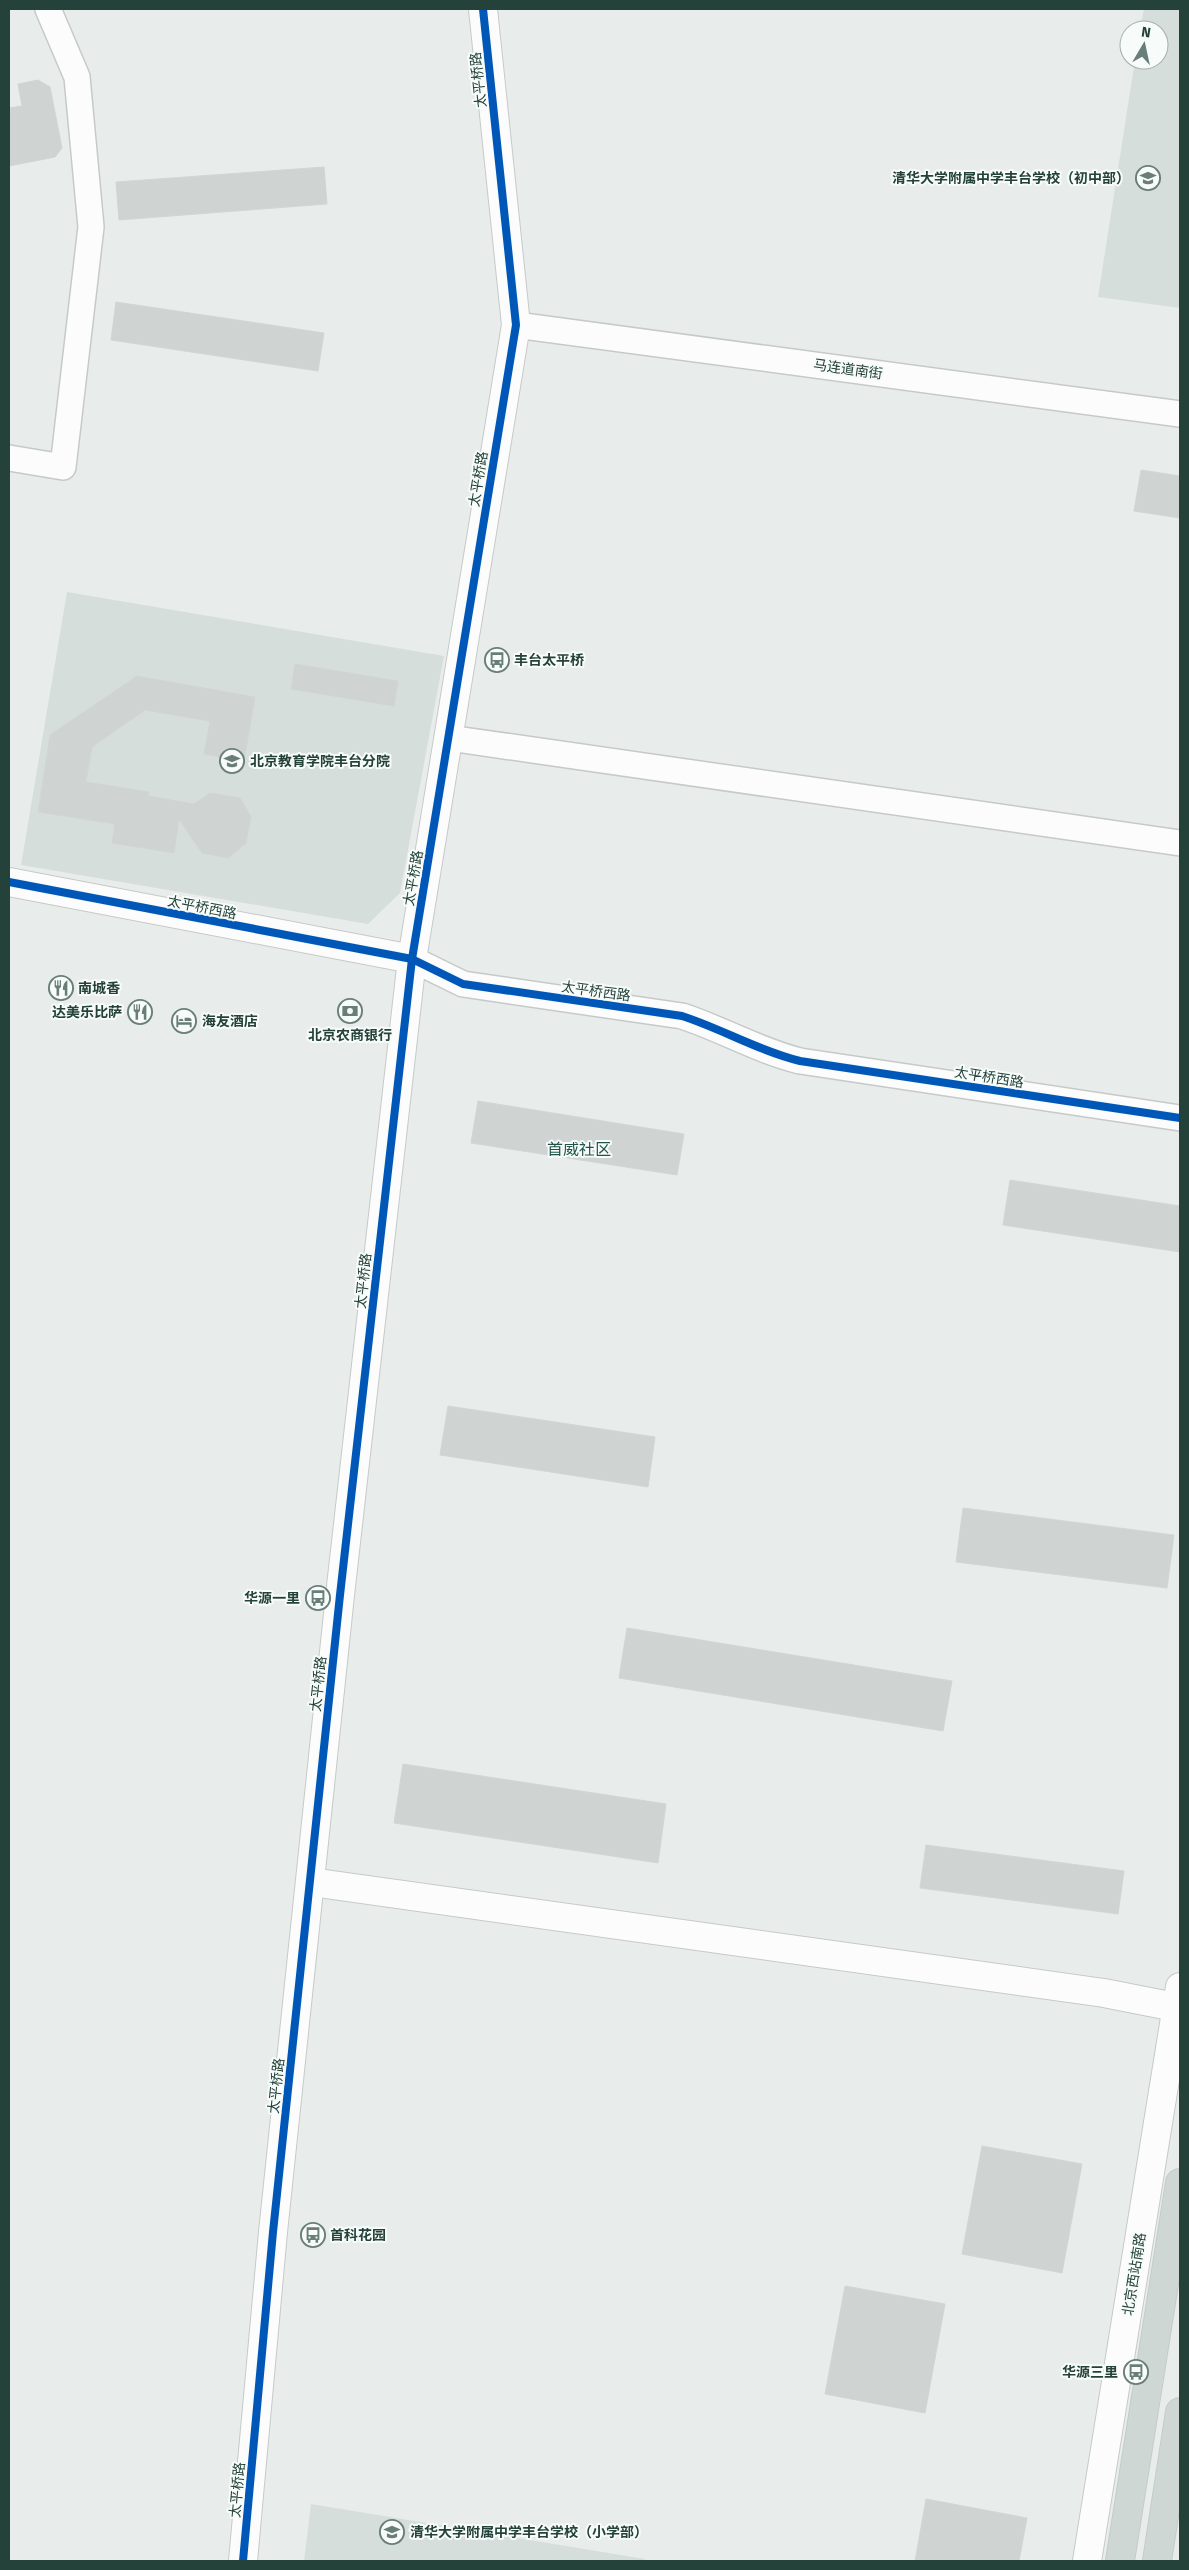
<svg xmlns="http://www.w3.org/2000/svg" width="1189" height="2570" font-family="'Fira Sans','Noto Sans SC',sans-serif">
<rect width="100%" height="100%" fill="#e8edeb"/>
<g fill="#d6dedb">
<polygon points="1144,9 1180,9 1180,308 1098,297 1135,60 1159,60 1159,30 1140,30"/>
<polygon points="67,592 444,656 400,893 368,924 21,865"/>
<polygon points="311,2504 645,2559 644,2561 304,2561"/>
</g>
<g fill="#cfd4d2" stroke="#d1d6d4">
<polygon points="38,80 50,87 62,148 55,157 9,166 9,108 22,106 18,84"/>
<polygon points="324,167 327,204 119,220 116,182"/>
<polygon points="116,302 324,333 318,371 111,340"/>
<polygon points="1141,470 1180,476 1180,518 1134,511"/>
<polygon points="295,664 398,681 394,706 291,689"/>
<polygon points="137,676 255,697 244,761 204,754 210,721 145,710 92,747 86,782 149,792 148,796 194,804 210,793 240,798 251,817 246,843 228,858 202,853 179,819 174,853 112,843 115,824 38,812 50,735"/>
<polygon points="478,1101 684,1134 677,1175 471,1143"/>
<polygon points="1010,1180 1180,1206 1180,1252 1003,1225"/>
<polygon points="448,1406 655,1437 648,1487 440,1455"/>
<polygon points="963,1508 1174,1535 1167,1588 956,1562"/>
<polygon points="627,1628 952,1681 943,1731 619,1678"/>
<polygon points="403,1764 666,1804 658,1863 394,1823"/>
<polygon points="926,1845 1124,1871 1118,1914 920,1888"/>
<polygon points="982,2146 1082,2164 1062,2273 962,2254"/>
<polygon points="845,2286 945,2304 925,2413 825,2394"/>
<polygon points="926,2499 1027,2518 1019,2561 915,2561"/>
</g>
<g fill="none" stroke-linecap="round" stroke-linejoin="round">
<defs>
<g id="minor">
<polyline points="516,325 1180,414"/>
<polyline points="9,458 63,467 91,227 77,77 48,9"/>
<polyline points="449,738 1180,843"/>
<path d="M412 959 463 984 682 1016C722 1029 759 1051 800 1061L1180 1118"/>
</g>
<g id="tertiary">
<polyline points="9,882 412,959"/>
<polyline points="311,1882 1104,1993 1180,2008"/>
<polyline points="243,2561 273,2232 340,1595 412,959 516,325 483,9"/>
<polyline points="1087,2561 1180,1987"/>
</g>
<g id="primary">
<polyline points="1120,2561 1180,2183"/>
<polyline points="1157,2561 1180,2412"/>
</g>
</defs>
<use href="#minor" stroke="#c5cac8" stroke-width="28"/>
<use href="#tertiary" stroke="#c5cac8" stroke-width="30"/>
<use href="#primary" stroke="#c3ccc9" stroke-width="30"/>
<use href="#minor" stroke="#fcfcfc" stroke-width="25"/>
<use href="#tertiary" stroke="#fcfcfc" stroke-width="28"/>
<use href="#primary" stroke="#cfd7d5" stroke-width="28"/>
<defs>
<g id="cycleway">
<path d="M9 882 412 959 463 984 682 1016C722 1029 759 1051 800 1061L1180 1118"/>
<polyline points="243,2561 273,2232 340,1595 412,959 516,325 483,9"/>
</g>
</defs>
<use href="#cycleway" stroke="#f7fbf9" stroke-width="11"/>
<use href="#cycleway" stroke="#0057b8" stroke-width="8"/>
</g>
<defs>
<symbol id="school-ring" viewBox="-11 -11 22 22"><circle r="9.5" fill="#f7fbf9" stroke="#697e78" stroke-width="1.5"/><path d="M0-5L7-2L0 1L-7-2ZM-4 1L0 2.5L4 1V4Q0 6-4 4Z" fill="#697e78"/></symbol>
<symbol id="bus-ring" viewBox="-11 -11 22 22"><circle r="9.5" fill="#f7fbf9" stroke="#697e78" stroke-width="1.5"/><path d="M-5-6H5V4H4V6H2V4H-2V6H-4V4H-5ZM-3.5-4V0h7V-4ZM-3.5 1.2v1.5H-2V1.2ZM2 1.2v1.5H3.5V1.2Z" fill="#697e78"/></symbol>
<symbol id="university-ring" viewBox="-11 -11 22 22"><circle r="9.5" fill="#f7fbf9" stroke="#697e78" stroke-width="1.5"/><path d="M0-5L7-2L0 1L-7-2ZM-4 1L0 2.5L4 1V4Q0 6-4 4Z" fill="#697e78"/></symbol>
<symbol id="restaurant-ring" viewBox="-11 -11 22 22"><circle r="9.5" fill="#f7fbf9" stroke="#697e78" stroke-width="1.5"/><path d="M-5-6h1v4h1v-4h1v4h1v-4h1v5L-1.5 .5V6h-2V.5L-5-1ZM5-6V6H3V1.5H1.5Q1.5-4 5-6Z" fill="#697e78"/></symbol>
<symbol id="bank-ring" viewBox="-11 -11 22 22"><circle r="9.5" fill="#f7fbf9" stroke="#697e78" stroke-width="1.5"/><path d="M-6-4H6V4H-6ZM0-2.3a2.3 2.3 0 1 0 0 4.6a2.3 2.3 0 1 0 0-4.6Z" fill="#697e78"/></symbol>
<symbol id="hotel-ring" viewBox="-11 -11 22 22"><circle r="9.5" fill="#f7fbf9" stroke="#697e78" stroke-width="1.5"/><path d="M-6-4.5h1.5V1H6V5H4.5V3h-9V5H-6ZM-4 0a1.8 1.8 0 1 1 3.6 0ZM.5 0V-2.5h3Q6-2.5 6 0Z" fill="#697e78"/></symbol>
</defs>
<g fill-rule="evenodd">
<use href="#school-ring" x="1134" y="164" width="28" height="28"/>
<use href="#bus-ring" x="483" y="646" width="28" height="28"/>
<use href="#university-ring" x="218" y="747" width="28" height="28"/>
<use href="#restaurant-ring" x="47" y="974" width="28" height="28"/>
<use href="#bank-ring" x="336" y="997" width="28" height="28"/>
<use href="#restaurant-ring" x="126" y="998" width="28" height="28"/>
<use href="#hotel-ring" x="170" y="1007" width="28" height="28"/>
<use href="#bus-ring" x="304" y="1584" width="28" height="28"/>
<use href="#bus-ring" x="299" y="2221" width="28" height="28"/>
<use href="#bus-ring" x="1122" y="2358" width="28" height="28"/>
<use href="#school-ring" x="378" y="2518" width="28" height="28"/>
</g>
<g text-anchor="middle" stroke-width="4" stroke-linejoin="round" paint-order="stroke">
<g font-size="14" fill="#24423a" stroke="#f7fbf9">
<text transform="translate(478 80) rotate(-96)" y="5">太平桥路</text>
<text transform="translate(848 369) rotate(8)" y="5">马连道南街</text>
<text transform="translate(478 479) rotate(-81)" y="5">太平桥路</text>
<text transform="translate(413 878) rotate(-80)" y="5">太平桥路</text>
<text transform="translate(202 907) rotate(11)" y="5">太平桥西路</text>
<text transform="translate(596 991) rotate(8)" y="5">太平桥西路</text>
<text transform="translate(989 1077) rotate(9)" y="5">太平桥西路</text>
<text transform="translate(363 1281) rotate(-84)" y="5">太平桥路</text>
<text transform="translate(318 1684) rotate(-84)" y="5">太平桥路</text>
<text transform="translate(276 2086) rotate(-84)" y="5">太平桥路</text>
<text transform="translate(1134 2274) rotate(-81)" y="5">北京西站南路</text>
<text transform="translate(237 2490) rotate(-85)" y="5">太平桥路</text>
</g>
<g font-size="14" font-weight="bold" fill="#24423a" stroke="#f7fbf9" text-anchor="start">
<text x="1130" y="183" text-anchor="end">清华大学附属中学丰台学校（初中部）</text>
<text x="514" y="665">丰台太平桥</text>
<text x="250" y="766">北京教育学院丰台分院</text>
<text x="78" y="993">南城香</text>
<text x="122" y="1017" text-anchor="end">达美乐比萨</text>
<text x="202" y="1026">海友酒店</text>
<text x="350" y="1040" text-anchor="middle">北京农商银行</text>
<text x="300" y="1603" text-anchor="end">华源一里</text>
<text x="330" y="2240">首科花园</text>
<text x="1118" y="2377" text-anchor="end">华源三里</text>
<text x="410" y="2537">清华大学附属中学丰台学校（小学部）</text>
</g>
<g font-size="16" fill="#1f5548" stroke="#f7fbf9">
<text x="579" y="1155">首威社区</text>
</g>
</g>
<rect width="1189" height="2570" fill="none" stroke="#24423a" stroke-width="20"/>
<g transform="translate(1144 45) rotate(9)"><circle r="24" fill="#f7fbf9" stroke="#a3b1ad"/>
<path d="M0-4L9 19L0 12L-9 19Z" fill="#697e78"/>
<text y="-8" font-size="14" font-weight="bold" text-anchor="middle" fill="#24423a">N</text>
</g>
</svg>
